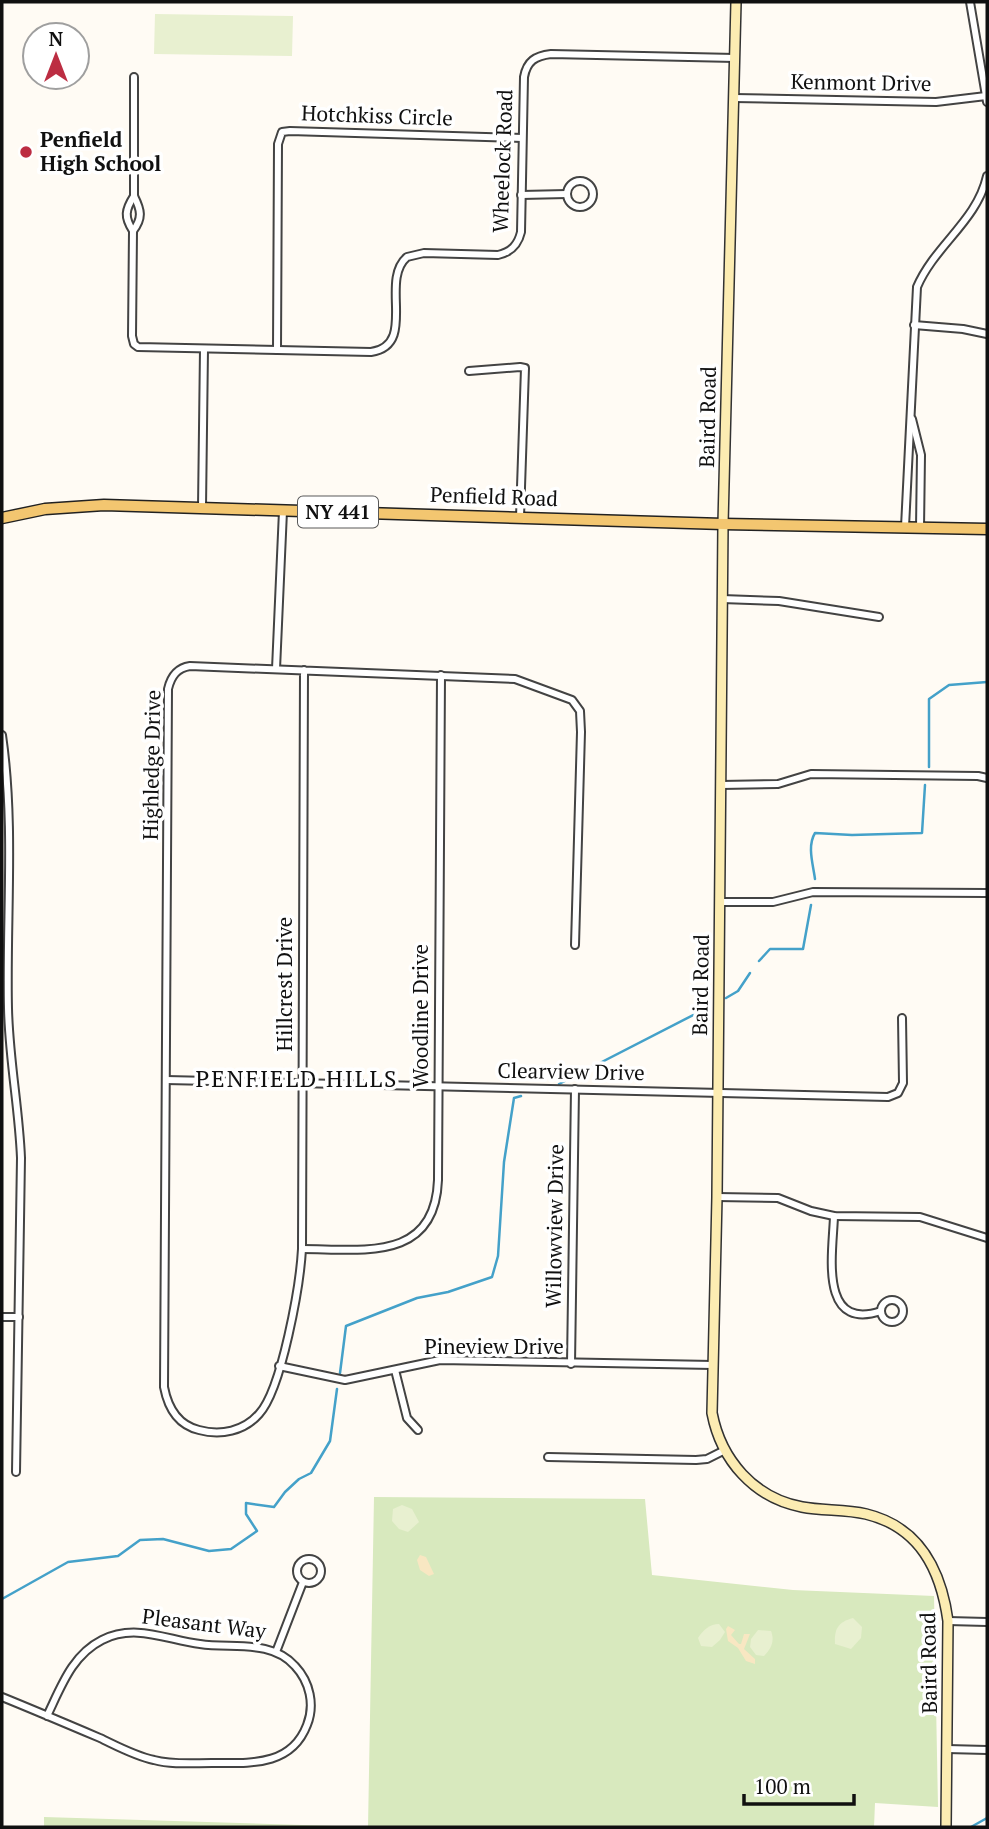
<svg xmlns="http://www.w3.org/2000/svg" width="989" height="1829" font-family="'PT Serif',serif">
<rect width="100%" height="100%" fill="#fffbf4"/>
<polygon fill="#d8e9be" points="374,1497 645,1499 652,1575 793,1590 934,1596 938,1807 875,1803 874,1827 44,1827 44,1817 368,1827"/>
<g fill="#f8e7c2">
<polygon points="420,1555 426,1557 434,1574 429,1576 420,1570 417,1560"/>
<polygon points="728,1626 735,1630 731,1635 739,1644 741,1644 744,1634 750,1634 744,1649 755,1659 755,1664 746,1661 738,1648 728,1641 726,1629"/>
</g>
<g fill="#e8f0d0">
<polygon points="155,14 293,16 292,56 154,54"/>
<polygon points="402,1505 412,1509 419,1522 408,1532 399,1529 392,1521 393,1509"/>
<path d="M853 1618 862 1627 861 1638 851 1649 835 1644C834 1629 838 1622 853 1618Z"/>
<path d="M719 1624 725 1632 720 1640 712 1647 701 1646 698 1638C703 1630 710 1624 719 1624Z"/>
<path d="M758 1630 771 1631C775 1641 771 1649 764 1656L756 1655 750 1647 751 1639Z"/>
</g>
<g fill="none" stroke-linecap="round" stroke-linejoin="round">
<g stroke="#44a1c9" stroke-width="2.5">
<polyline points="929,767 929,699 949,685 987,682"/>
<path d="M815 879C813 864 807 846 815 833L852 835 922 833 925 785"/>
<polyline points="759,961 770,949 803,949 811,905"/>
<polyline points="726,998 738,991 750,973"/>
<polyline points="559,1084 703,1010"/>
<polyline points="340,1373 346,1326 417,1298 448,1292 492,1277 498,1256 504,1162 514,1098 521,1096"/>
<polyline points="2,1599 68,1562 118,1556 140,1540 163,1539 209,1551 231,1549 257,1531 246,1514 246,1503 274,1507 285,1492 299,1479 311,1473 330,1441 337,1389"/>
<polyline points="971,1827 987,1818"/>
</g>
<defs>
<g id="street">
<polyline points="970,2 987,102"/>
<path d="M134 77V196C141 210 143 218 133 231L132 336 134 344 138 347 371 352C418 345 379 281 407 257L424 253 498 255C511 252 518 245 521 232L524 77C527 61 535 56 551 54L735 58"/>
<polyline points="734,98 936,102 986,96"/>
<circle cx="580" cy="194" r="13"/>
<polyline points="521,195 567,194"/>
<path d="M133 231C124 217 125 210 134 196"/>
<polyline points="914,325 963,329 987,334"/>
<polyline points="277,350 278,144 282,132 290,131 522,138"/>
<polyline points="469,371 520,367 525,368 520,517"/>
<polyline points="912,419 921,455 920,528"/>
<polyline points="202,507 204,349"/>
<path d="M905 527 917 287C935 245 977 221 987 176"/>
<polyline points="722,599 779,601 879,617"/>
<polyline points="276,669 283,511"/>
<path d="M304 670 302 1249C300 1285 282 1389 259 1414 244 1431 221 1436 199 1430 178 1425 168 1408 164 1387L168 689C171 676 177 668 190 666L515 679 572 700 580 711 581 732 575 945"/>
<path d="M2 735C15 825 6 918 8 1008 9 1059 19 1108 21 1158L16 1472"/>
<polyline points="721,785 778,784 811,774 978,776 987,778"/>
<polyline points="719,902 773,902 813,892 987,893"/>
<polyline points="166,1080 888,1097 898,1093 903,1083 902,1018"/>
<polyline points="717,1197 778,1198 811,1211 834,1216 920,1217 987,1238"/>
<path d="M834 1216C833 1251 818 1332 881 1311"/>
<path d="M302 1249C361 1249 435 1263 438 1180L441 675"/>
<circle cx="892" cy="1311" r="11"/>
<polyline points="2,1317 19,1317"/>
<polyline points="571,1364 575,1089"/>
<polyline points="279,1366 345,1380 440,1360 713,1365"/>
<polyline points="395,1370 407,1418 418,1430"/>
<polyline points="548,1457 696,1460 707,1459 725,1450"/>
<circle cx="309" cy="1571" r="12"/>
<polyline points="948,1621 987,1622"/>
<polyline points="276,1652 303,1582"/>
<path d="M2 1697C34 1710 67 1724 100 1738 117 1746 135 1756 154 1760 172 1765 193 1763 212 1763 249 1763 291 1767 307 1725 315 1705 310 1682 295 1666 271 1639 232 1649 200 1644 167 1640 135 1623 102 1640 72 1655 61 1687 47 1716"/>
<polyline points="947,1749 987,1750"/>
</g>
<path id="secondary" d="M736 2 723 524 717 1197 712 1413C721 1460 754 1498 802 1507 823 1511 845 1509 866 1514 920 1527 941 1570 948 1621L946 1827"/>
<polyline id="primary" points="2,518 45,509 104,505 723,524 987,529"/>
</defs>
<use href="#street" stroke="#434343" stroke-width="10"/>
<use href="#secondary" stroke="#323232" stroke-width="12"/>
<use href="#primary" stroke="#212121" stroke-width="13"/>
<use href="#street" stroke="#fff" stroke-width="6"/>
<use href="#secondary" stroke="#fcecb2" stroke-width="9"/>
<use href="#primary" stroke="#f3c670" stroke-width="10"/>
</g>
<circle fill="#bc2d42" stroke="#fff" stroke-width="2.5" cx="26" cy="152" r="7"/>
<g text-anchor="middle" stroke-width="7" stroke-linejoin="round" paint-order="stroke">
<rect fill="#fff" stroke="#585858" stroke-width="2" x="298" y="496.5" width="80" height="31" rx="5"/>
<g font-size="19" font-weight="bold" fill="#101010">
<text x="338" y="519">NY 441</text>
</g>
<g font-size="21" fill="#101010" stroke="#fff">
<text transform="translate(861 83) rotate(1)" y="7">Kenmont Drive</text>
<text transform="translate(377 116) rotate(2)" y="7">Hotchkiss Circle</text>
<text transform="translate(503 161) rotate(-88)" y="7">Wheelock Road</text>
<text transform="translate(708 417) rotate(-89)" y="7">Baird Road</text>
<text transform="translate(494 497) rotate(2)" y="7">Penfield Road</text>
<text transform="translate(152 765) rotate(-89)" y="7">Highledge Drive</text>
<text transform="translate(285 984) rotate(-90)" y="7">Hillcrest Drive</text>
<text transform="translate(701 985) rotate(-89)" y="7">Baird Road</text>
<text transform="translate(421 1016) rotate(-90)" y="7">Woodline Drive</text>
<text transform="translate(571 1072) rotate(1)" y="7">Clearview Drive</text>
<text transform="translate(555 1226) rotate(-89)" y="7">Willowview Drive</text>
<text x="494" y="1354">Pineview Drive</text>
<text transform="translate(204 1624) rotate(7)" y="7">Pleasant Way</text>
<text transform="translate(929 1663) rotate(-91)" y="7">Baird Road</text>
</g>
<g font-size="21" font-weight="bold" fill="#101010" stroke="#fff" text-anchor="start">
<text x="40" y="147">Penfield<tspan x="40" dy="24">High School</tspan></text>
</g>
<g font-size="23" letter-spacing="2" fill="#101010" stroke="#fff">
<text x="297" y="1087">PENFIELD HILLS</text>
</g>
</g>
<rect width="989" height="1829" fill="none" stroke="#101010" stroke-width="7"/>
<g transform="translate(56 56)"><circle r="33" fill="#ffffff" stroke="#9f9f9f" stroke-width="2"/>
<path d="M0-5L12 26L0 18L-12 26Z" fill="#bc2d42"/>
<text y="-10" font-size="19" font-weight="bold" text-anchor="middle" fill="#101010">N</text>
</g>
<path d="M744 1794v10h110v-10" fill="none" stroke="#101010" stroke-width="3.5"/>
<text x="754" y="1794" font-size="21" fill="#101010" stroke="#ffffff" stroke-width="5" paint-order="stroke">100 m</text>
</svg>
